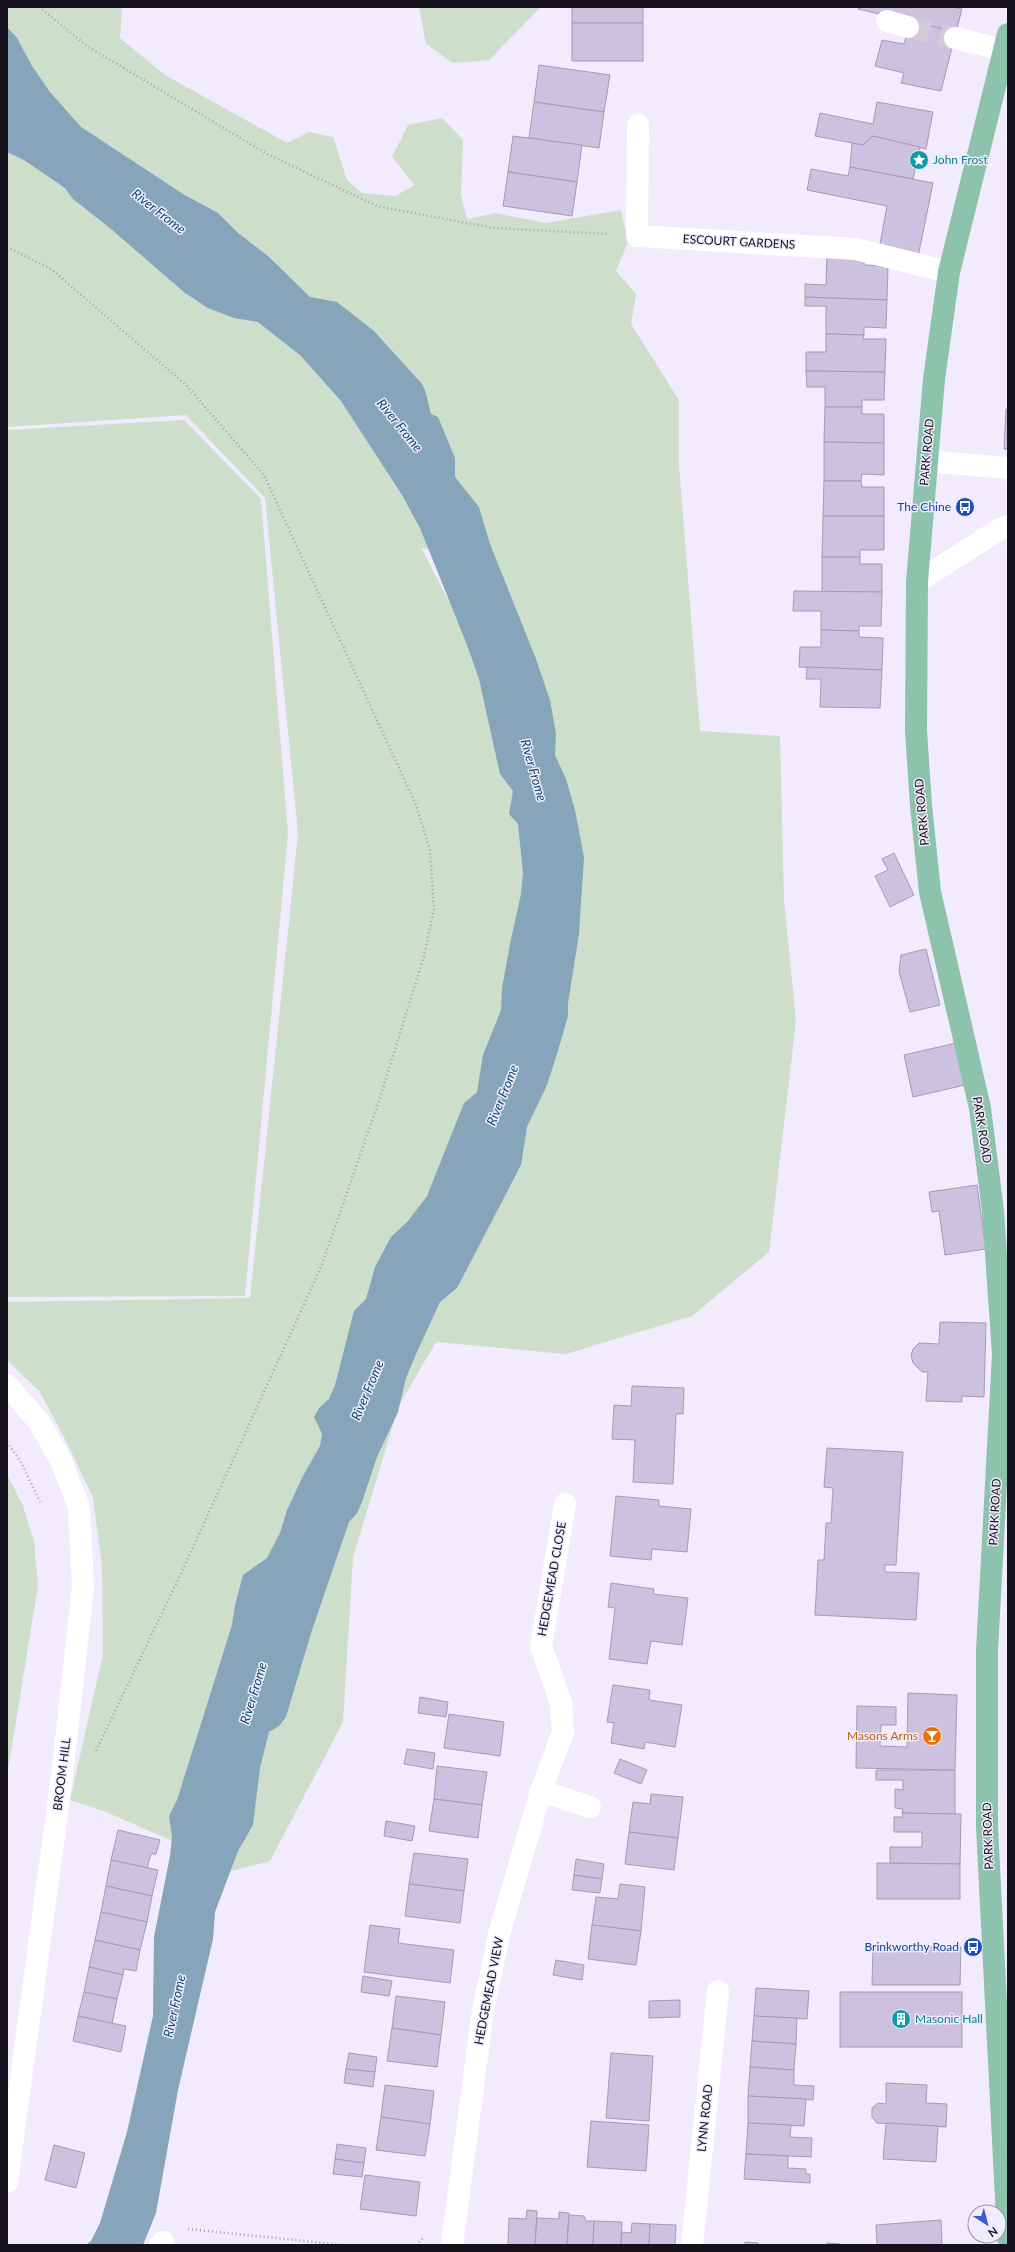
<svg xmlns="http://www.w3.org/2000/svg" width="1015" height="2252" font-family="Lato,sans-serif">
<rect width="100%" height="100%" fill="#f1ebfd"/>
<g fill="#cddecb" fill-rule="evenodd">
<path d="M7 7H122L120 38 165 75 287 143 309 132 333 137 347 180 362 193 395 196 415 185 392 157 408 125 442 118 463 140 461 195 467 219 495 213 546 223 621 210 628 242 616 271 636 294 631 324 679 400V465L700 731 780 736 784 900 796 1021 769 1252 692 1316 566 1354 436 1342 399 1405 353 1557 343 1722 270 1861 219 1874 175 1842 106 1812 70 1800 103 1654 102 1567 93 1497 68 1445 40 1392 7 1360V1302L250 1298 298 834 265 498 186 415 7 427ZM422 548 461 556 449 602 422 549Z"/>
<polygon points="419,7 541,7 489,60 453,63 426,44"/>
<polygon points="184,420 261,499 288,834 245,1296 7,1297 7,430"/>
<polygon points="7,1474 23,1506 34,1541 38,1586 7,1776"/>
</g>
<path fill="#86a5ba" d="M7 27 17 38 32 66 50 92 81 127 183 194 218 213 238 233 268 256 310 297 337 302 374 331 422 384C427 393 428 404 431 414L438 417 455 458V477L479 507 490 544 536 659 550 700 556 734 555 755 566 779 575 810 584 857 579 934 568 1003V1016L557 1054 547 1085 527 1127 521 1165 457 1288 440 1302 416 1354 406 1378 398 1412 377 1457 362 1502 357 1513 349 1522 312 1630 286 1717 279 1726 269 1732 260 1768 253 1825 238 1851 215 1912 213 1939 178 2090 156 2213 143 2245H86L91 2241 100 2223 127 2132 153 2016 154 1937 170 1856 172 1837 169 1816 177 1800 232 1625 235 1605 243 1575 267 1558 280 1533 287 1510 303 1476 320 1446 322 1434 314 1417 319 1408 329 1399 335 1385 354 1311 366 1299 375 1267 391 1237 408 1221 427 1196 464 1103 477 1092 483 1055 501 1010 502 988 510 944 521 894 523 873 518 824 509 814 513 791 500 774 479 679 467 645 420 528 402 495 341 401 301 356 268 330 258 322 234 318 208 308 185 293 111 229 73 199 65 188 24 160 7 152Z"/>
<g fill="#ccc1df" stroke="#a59ab7">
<rect x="572" y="7" width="71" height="16"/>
<polygon points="859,7 951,7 962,9 956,32 858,9"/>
<polygon points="910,21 956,32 941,91 901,83 904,73 875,66 882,40 904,44"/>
<rect x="572" y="23" width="71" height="38"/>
<polygon points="539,65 610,75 604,112 534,102"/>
<polygon points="534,102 604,112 599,148 529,138"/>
<polygon points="877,102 933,112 926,149 873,136 863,145 815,136 820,113 873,124"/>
<polygon points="513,136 582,145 577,182 508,172"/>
<polygon points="873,136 920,147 913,179 850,167 852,143 863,145"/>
<polygon points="850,167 933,183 918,257 879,249 887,206 807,190 811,169 848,176"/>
<polygon points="508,172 577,182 572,216 503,206"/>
<polygon points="827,255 864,256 864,265 888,266 887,300 805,297 805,284 826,285"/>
<polygon points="805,297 887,300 886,328 864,327 864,335 826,334 826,306 805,306"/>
<polygon points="826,334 864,335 863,339 886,339 885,372 806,371 806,352 826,352"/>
<polygon points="806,371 885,372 884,400 862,400 862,407 825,407 825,387 807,387"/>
<polygon points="825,407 862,407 862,414 884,414 884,443 824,442"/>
<polygon points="1006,409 1008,409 1008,449 1004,449"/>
<polygon points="824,442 884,443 884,475 862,474 861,481 824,481"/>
<polygon points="824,481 861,481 862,487 884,487 884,516 823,516"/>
<polygon points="823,516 884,516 884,550 860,550 860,557 822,557"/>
<polygon points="822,557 860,557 860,564 882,564 882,592 822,592"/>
<polygon points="794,591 882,592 881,626 859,626 859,631 821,630 821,611 793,611"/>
<polygon points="821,630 859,631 859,637 883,638 882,670 799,667 800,647 821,647"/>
<polygon points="807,667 882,670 880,708 820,707 821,679 806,679"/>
<polygon points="894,853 914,895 890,907 875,876 888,870 882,859"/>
<polygon points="926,949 940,1005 910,1012 899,971 901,955"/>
<polygon points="956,1043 965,1085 913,1097 904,1055"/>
<polygon points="977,1185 986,1249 945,1255 939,1211 932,1212 929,1192"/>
<polygon points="940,1322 986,1323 984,1397 962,1396 962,1402 926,1401 928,1372 922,1372 913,1363 911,1355 913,1349 919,1343 939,1344"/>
<polygon points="632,1386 684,1388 683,1414 676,1414 673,1484 633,1482 635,1440 612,1439 614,1405 631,1406"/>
<polygon points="827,1448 903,1452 896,1565 885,1565 885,1572 919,1573 916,1620 815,1615 818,1560 824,1560 826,1523 831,1523 833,1488 824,1487"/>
<polygon points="616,1496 659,1500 659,1506 691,1509 687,1552 652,1549 651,1560 610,1556"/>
<polygon points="611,1583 654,1589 653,1594 688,1598 682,1645 651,1641 647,1664 609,1659 615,1608 608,1607"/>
<polygon points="613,1685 650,1690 649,1700 682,1705 675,1747 645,1742 644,1749 611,1743 614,1723 607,1722"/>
<polygon points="908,1693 957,1695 955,1770 856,1768 857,1706 896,1707 896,1725 881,1725 880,1746 907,1747"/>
<polygon points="420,1697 448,1702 446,1717 418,1713"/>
<polygon points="449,1714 504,1722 500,1756 444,1748"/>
<polygon points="407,1749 435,1753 433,1769 404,1764"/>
<polygon points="620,1759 647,1770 641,1784 614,1773"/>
<polygon points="437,1766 487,1772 482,1805 434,1799"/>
<polygon points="876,1770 955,1770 955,1814 902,1813 903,1809 895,1808 895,1789 903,1790 903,1780 876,1780"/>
<polygon points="651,1794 683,1797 678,1838 629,1832 633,1802 650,1804"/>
<polygon points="434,1799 482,1805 478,1838 429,1831"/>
<polygon points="902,1813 961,1814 960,1864 890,1863 890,1847 922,1847 922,1832 894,1832 894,1817 903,1817"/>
<polygon points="386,1821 415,1826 412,1841 384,1836"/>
<polygon points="118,1830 160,1840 156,1854 151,1854 147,1868 111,1860"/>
<polygon points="629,1832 678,1838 674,1870 625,1864"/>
<polygon points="414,1853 468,1859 464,1891 409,1884"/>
<polygon points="576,1859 604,1864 602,1879 574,1875"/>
<polygon points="111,1860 158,1870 152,1896 106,1886"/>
<polygon points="877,1863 960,1864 960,1899 877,1899"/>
<polygon points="574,1875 602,1879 600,1893 572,1890"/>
<polygon points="409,1884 464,1891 460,1923 405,1916"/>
<polygon points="620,1884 645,1887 641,1931 592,1925 596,1897 618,1899"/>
<polygon points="106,1886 152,1896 147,1922 101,1912"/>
<polygon points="101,1912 147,1922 140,1950 95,1940"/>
<polygon points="370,1925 400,1929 398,1943 454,1950 450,1983 364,1972"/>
<polygon points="592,1925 641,1931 636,1965 588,1959"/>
<polygon points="95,1940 140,1950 136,1971 124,1969 123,1975 89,1967"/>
<polygon points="873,1947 961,1947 960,1985 872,1985"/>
<polygon points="556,1960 584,1965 582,1980 553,1975"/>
<polygon points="89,1967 123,1975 117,1999 84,1992"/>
<polygon points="363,1976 392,1981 389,1996 361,1992"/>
<polygon points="756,1988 809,1991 807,2019 754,2016"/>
<polygon points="84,1992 117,1999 112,2024 78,2016"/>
<rect x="840" y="1992" width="122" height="55"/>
<polygon points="396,1996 445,2002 441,2035 392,2028"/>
<polygon points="680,2000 680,2017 649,2018 649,2001"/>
<polygon points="78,2016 126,2026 121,2052 73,2041"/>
<polygon points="754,2016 797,2018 796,2044 752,2041"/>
<polygon points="392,2028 441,2035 437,2067 387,2061"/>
<polygon points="752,2041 796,2044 794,2070 750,2067"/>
<polygon points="349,2053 377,2057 375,2072 346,2069"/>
<polygon points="611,2053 653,2056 649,2121 606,2118"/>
<polygon points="750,2067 794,2070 794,2085 814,2086 813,2100 748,2096"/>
<polygon points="346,2069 375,2072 373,2087 344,2083"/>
<polygon points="886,2083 927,2085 926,2103 947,2104 946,2127 877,2123 872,2117 872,2108 878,2103 886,2104"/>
<polygon points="385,2085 434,2091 430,2124 381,2117"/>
<polygon points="748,2096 806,2099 804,2126 748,2123"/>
<polygon points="381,2117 430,2124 425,2156 376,2150"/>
<polygon points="591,2121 649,2125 646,2171 587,2167"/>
<polygon points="748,2123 791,2125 790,2137 812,2138 811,2157 746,2154"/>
<polygon points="886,2123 938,2126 936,2162 883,2159"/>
<polygon points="337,2144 366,2148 364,2163 335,2159"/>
<polygon points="54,2145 85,2153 76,2188 45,2180"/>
<polygon points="746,2154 788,2156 788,2168 806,2169 806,2174 810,2174 810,2183 744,2179"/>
<polygon points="335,2159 364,2163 362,2177 333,2174"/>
<polygon points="365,2175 420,2182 416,2216 360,2209"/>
<polygon points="527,2210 537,2211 535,2245 508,2245 509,2218 526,2219"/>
<polygon points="559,2212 569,2213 567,2245 535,2245 537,2218 559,2219"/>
<polygon points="569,2215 584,2216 586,2221 594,2221 593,2245 567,2245"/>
<polygon points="941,2220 942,2245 877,2245 876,2225"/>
<polygon points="594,2221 622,2222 621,2245 593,2245"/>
<polygon points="632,2223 650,2224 649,2245 621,2245 622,2232 631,2233"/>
<polygon points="650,2224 676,2225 675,2245 649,2245"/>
<polygon points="745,2242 758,2243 758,2245 745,2245"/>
<polygon points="827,2243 840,2244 840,2245 827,2245"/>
</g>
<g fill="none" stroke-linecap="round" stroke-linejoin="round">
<polyline stroke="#d0cadb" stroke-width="22" stroke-dasharray="22 11" stroke-linecap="butt" points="908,27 955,38"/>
<g stroke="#a6a1b1" stroke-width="2.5" stroke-dasharray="1 3" stroke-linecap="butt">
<polyline points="39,7 87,46 267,154 377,206 493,228 609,234"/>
<polyline points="7,247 51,269 186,385 264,475 417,807 430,851 434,909 424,956 379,1101 321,1267 184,1567 95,1753"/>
<polyline points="7,1442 21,1462 40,1502"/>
<polyline points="188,2229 344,2245"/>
<polyline points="416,2245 423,2238"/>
</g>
<g stroke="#fff" stroke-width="22">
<polyline points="887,21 908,27"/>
<polyline points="955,38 1004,50"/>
<polyline points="638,125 637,236 856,249 949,272"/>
<polyline points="926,461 1008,468"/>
<polyline points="917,582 1000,529 1008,526"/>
<polyline points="7,1385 39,1422 61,1461 79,1507 83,1586 62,1776 7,2182"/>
<polyline points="541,1791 590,1807"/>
<polyline points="160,2245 163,2242"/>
<polyline points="452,2245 483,2010 500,1931 541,1791 563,1732 561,1703 541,1646 565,1504"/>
<polyline points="692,2245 718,1991"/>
</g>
<polyline stroke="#8dc2ac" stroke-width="22" points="1008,34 949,272 934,379 917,582 916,730 921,806 930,892 980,1108 993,1211 1003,1354 987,1651 987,1827 1008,2238"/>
</g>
<defs>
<symbol id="sight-disc" viewBox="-11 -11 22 22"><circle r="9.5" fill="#0f9aa8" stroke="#f1ebfd"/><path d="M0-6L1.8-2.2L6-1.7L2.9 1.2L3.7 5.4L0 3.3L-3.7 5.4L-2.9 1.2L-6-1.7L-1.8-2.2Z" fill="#fff"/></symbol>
<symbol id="bus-disc" viewBox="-11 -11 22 22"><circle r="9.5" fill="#1a4fb4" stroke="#f1ebfd"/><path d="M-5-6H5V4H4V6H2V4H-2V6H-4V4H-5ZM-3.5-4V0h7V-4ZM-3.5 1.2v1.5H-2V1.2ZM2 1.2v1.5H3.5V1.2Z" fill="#fff"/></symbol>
<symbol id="bar-disc" viewBox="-11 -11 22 22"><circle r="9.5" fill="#e8710a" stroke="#f1ebfd"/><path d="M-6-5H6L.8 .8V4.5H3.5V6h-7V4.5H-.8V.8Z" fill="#fff"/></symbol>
<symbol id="building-disc" viewBox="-11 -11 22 22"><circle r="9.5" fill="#0f9aa8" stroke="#f1ebfd"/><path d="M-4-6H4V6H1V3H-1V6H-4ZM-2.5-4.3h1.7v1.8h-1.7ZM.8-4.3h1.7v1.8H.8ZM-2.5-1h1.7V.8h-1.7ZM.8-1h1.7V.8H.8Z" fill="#fff"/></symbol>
</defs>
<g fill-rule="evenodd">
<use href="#sight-disc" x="908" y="149" width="22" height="22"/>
<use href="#bus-disc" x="954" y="496" width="22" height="22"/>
<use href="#bar-disc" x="921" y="1725" width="22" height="22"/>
<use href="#bus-disc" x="962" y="1936" width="22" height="22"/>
<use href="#building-disc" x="890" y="2008" width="22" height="22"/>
</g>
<g text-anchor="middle" stroke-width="3" stroke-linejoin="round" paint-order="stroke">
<g font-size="12" fill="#0d838f" stroke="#f1ebfd" text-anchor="start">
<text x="933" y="164">John Frost</text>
<text x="915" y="2023">Masonic Hall</text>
</g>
<g font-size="12" fill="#15111c" stroke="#f1ebfd">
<text transform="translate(739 242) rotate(3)" y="4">ESCOURT GARDENS</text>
<text transform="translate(927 452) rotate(-85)" y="4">PARK ROAD</text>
<text transform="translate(922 812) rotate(-95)" y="4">PARK ROAD</text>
<text transform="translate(982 1130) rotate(81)" y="4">PARK ROAD</text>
<text transform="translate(995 1512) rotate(-87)" y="4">PARK ROAD</text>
<text transform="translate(552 1579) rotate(-80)" y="4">HEDGEMEAD CLOSE</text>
<text transform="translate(62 1774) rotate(-83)" y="4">BROOM HILL</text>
<text transform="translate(988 1836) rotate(-92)" y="4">PARK ROAD</text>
<text transform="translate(489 1991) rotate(-79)" y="4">HEDGEMEAD VIEW</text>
<text transform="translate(705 2118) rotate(-84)" y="4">LYNN ROAD</text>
</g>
<g font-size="12" fill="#164399" stroke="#f1ebfd" text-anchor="end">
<text x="951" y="511">The Chine</text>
<text x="959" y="1951">Brinkworthy Road</text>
</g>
<g font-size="12" fill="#c56008" stroke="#f1ebfd" text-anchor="end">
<text x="918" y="1740">Masons Arms</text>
</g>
<g font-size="13" font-style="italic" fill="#0e4966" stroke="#f1ebfd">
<text transform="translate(159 211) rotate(38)" y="5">River Frome</text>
<text transform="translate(400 425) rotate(51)" y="5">River Frome</text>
<text transform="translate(534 770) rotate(74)" y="5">River Frome</text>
<text transform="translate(502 1095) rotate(-68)" y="5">River Frome</text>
<text transform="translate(367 1390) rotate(-67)" y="5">River Frome</text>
<text transform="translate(253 1693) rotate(-73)" y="5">River Frome</text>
<text transform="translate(174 2006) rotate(-78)" y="5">River Frome</text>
</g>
</g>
<rect width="1015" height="2252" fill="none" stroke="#15111c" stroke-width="16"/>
<g transform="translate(987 2224) rotate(144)"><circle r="19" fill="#f1ebfd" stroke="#9994a3"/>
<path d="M0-3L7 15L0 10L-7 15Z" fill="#345dcd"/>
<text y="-6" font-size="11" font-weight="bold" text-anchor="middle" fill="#15111c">N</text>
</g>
</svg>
